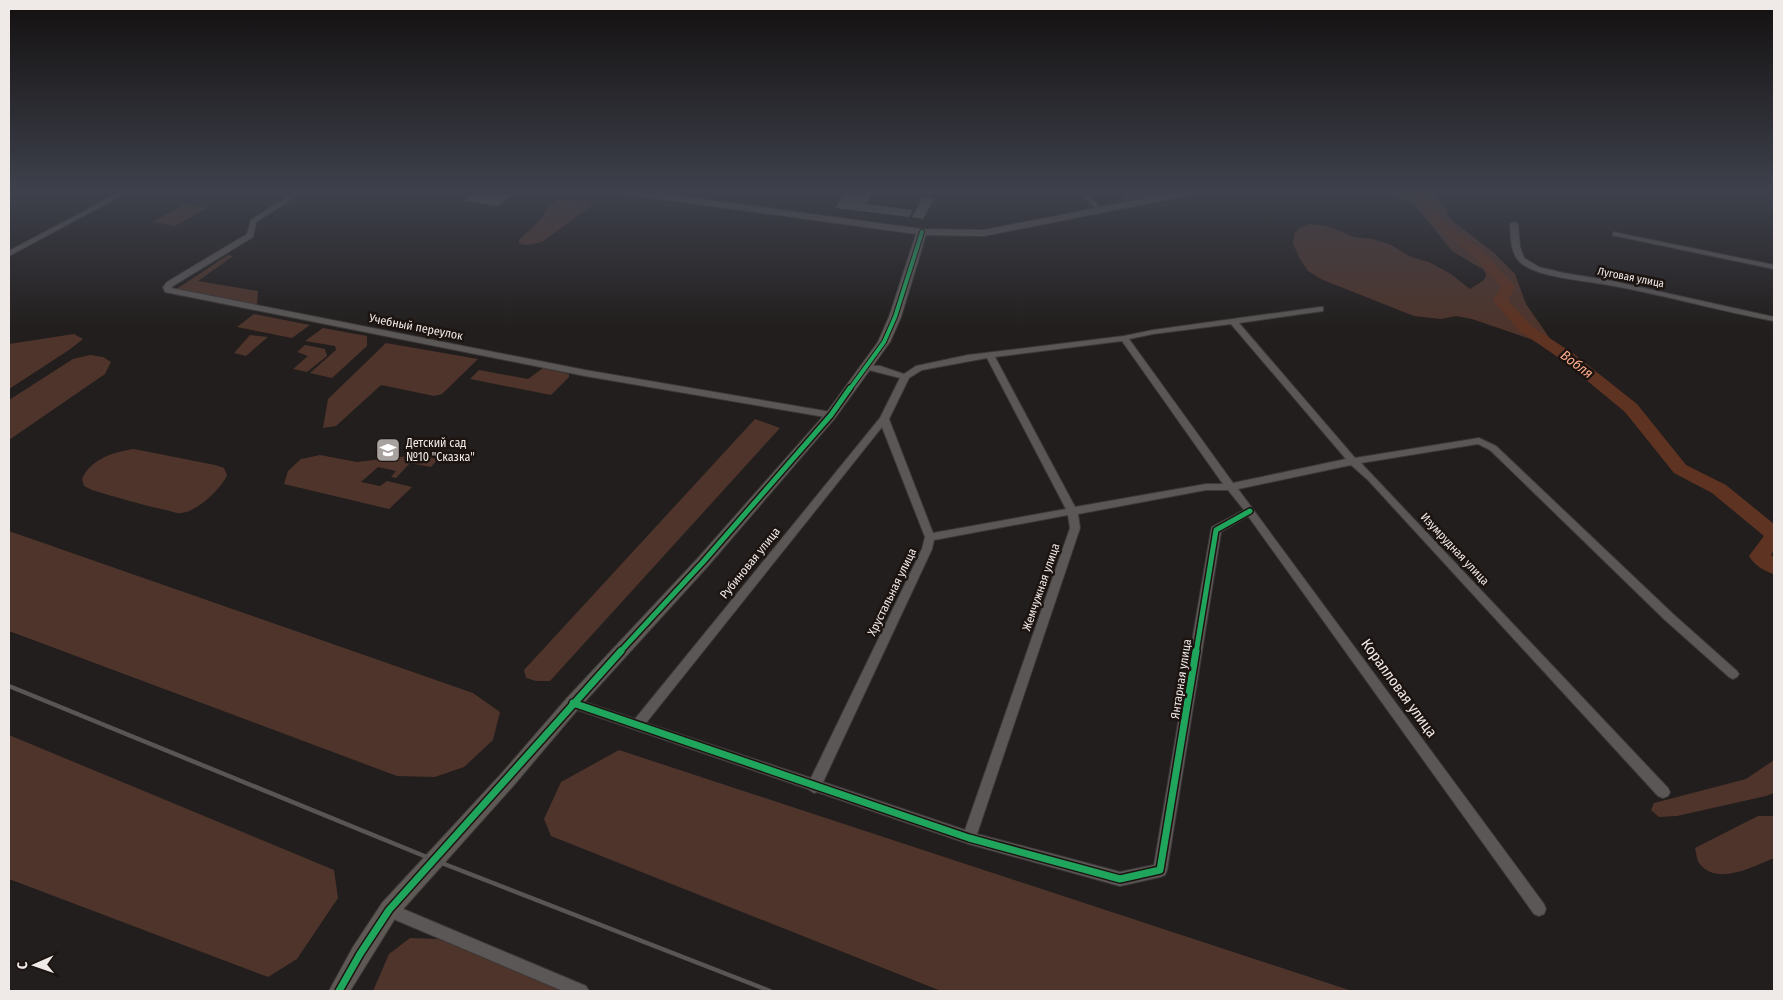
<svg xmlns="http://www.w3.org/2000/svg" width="1783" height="1000" font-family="'Fira Sans Condensed',sans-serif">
<rect width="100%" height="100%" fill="#221e1d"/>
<g fill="#4e342b">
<polygon points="1129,190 1183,190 1128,201 1121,199 1122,193"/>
<polygon points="1380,190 1423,190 1433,194 1444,205 1450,219 1493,252 1515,274 1526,304 1553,343 1551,346 1472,319 1456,316 1441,319 1414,316 1323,280 1308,271 1300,259 1293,244 1294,234 1300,228 1309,224 1319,225 1330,227 1354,237 1373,239 1391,245 1411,257 1429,262 1451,274 1470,289 1484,280 1486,275 1484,270 1452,251 1414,204"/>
<polygon points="558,200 587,202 591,206 542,242 528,245 519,244 519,240 537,223 551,205"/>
<polygon points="184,204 207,208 175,226 152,222"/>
<polygon points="228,255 233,256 232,257 198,281 258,291 257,305 175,290"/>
<polygon points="254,314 310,325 292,338 237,327"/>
<polygon points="323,328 367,336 367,346 332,378 310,373 336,350 335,346 305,341"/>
<polygon points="74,334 83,339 69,350 9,389 9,344"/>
<polygon points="250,335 268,337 246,356 234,353"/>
<polygon points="386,343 478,359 442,394 434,396 381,385 336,426 323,428 328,399"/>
<polygon points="305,345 325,349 327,356 307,372 293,369 308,356 297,352"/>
<polygon points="90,355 103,357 111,362 105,374 9,440 9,400 73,359"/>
<polygon points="543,368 569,374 569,377 551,395 470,379 479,370 528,379"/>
<polygon points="755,419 780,428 550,681 536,681 526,678 524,670"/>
<path d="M134 449 215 465 224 468 227 475C222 488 197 512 181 513 177 514 171 511 166 510 141 505 116 497 92 490L84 486 82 479C91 459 113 452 134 449Z"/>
<polygon points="434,453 442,455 431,467 410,463 396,478 391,477 396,471 378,467 361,482 380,486 387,481 412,487 389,509 284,484 288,471 301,459 320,455 357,462"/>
<polygon points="9,531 473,693 500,712 493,740 464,767 435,777 397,776 9,631"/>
<polygon points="9,735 334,870 338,898 297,959 268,977 9,879"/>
<polygon points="619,750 1352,991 941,991 551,836 544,819 561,782"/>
<polygon points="1774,760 1774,793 1766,796 1677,816 1659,817 1651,810 1654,803 1746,779"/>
<path d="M1758 816H1774V858C1754 866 1717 887 1699 863 1697 860 1696 852 1695 848Z"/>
<polygon points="410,938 438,939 575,991 373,991 389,954"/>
</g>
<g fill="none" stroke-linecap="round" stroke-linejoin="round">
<path fill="#5f3322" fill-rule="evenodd" d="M1393 190H1411L1425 195 1449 225 1481 248 1513 284 1515 287 1508 300 1531 326 1574 354 1637 404 1686 465 1726 485 1774 524V550L1771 555 1774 557V574C1765 572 1754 565 1749 556L1764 536 1712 493 1674 473 1625 412 1562 360 1521 332 1493 301 1501 287 1471 254 1439 231 1417 201 1395 193Z"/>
</g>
<g fill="#625e5c">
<polygon points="478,190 491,190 514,193 498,206 464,201"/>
<polygon points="847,190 875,190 866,204 913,210 909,217 835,208"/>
<polygon points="923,197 934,199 923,219 912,217"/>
</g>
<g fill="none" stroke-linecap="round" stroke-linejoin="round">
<defs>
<g id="street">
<polygon points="124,190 132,190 9,256 9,251"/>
<polygon points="298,190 306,190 256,222 253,237 173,286 171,288 585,370 831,412 836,415 831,418 585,376 165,292 163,287 167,282 247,234 251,220"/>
<polygon points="1077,190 1084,190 1102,209 1102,211 1098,211"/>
<path d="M1514 222 1518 224 1520 247 1524 258 1539 267 1564 273 1612 281 1774 317V321C1720 311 1668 296 1614 286 1591 281 1534 278 1519 261 1510 252 1511 235 1510 224Z"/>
<polygon points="1613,232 1774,265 1774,269 1616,236 1613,236"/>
<path d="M1320 307H1323V311L1239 323 1355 458 1479 438 1496 446 1673 614 1737 671 1739 674 1737 677 1733 679 1729 677 1665 620 1490 450 1478 444 1361 463 1668 788 1670 792 1668 796 1663 798 1658 796 1368 480 1351 465 1238 489 1544 904 1546 909 1544 914 1539 916 1534 914 1248 516 1221 532 1167 870 1165 875 1160 877 1120 886 969 844 817 792 814 793 808 789 569 707 567 703 569 699 573 698 635 719 880 418 900 378 865 369 864 367 865 365 880 366 904 374 916 366 968 355 1124 336 1153 330ZM1231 324 1346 459 1233 483 1129 339 1153 334ZM1122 341 1223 484H1206L1075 507 995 357ZM987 358 1066 509 933 533 889 419 909 378 922 370ZM882 427 925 537 922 549 811 778 646 723ZM1206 490H1228L1244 510 1212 527 1211 530 1154 865 1120 872 977 834 1080 528 1078 514ZM1068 515 1070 528 965 830 823 782 932 549 934 540Z"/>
<polygon points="389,903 586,986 589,991 563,991 384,915 382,910 384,905"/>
</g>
<polygon id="secondary" points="610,190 635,190 922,229 984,230 1187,190 1206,190 1201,193 984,236 926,235 901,317 890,342 835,418 708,566 579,708 514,785 396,917 350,991 329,991 353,947 382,903 502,773 567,698 698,558 827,412 878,342 889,317 916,234 615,193"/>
</defs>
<use href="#street" stroke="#3c3938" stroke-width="2"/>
<use href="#secondary" stroke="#3c3938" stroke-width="2"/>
<use href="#street" fill="#5b5756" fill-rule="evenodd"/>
<use href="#secondary" fill="#5f5956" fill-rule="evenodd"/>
<polyline stroke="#595554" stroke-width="4.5" points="9,686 434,860 770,991"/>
<defs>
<polyline id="cycleway-far2" points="849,390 884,342 895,317 922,232"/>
<g id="cycleway-far1">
<polyline points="619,653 703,562 831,415 850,388"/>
<polyline points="1196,653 1216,530 1250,511"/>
</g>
<g id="cycleway">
<polyline points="573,703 969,838 1120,879 1160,870 1196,651"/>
<polyline points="339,991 360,954 389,910 621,651"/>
</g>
</defs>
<use href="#cycleway-far2" stroke="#1c1411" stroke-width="6"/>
<use href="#cycleway-far1" stroke="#1c1411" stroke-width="8"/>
<use href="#cycleway" stroke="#1c1411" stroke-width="10"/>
<use href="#cycleway-far2" stroke="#20a55d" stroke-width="4"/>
<use href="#cycleway-far1" stroke="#20a55d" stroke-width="5"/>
<use href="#cycleway" stroke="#20a55d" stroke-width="7"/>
</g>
<linearGradient id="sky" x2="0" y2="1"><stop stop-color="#131010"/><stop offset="0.58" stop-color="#3e414c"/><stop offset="1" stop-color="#3e414c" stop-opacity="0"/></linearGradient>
<rect width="1783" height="330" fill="url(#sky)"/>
<defs>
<symbol id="school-square" viewBox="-11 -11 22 22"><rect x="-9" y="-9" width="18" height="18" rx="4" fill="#a7a2a0" stroke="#1c1411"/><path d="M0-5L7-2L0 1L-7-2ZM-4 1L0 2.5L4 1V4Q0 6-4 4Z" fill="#fff"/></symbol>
</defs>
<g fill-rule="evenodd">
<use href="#school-square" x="374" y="436" width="28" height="28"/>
</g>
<g text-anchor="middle" stroke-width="5" stroke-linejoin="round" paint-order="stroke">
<g font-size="11" fill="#efe9e7" stroke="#1c1411">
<text transform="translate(1631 277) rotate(11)" y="4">Луговая улица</text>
</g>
<g font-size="12" fill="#efe9e7" stroke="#1c1411">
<text transform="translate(416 327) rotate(11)" y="4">Учебный переулок</text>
<text transform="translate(1455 549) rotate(47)" y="4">Изумрудная улица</text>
<text transform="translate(750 563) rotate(-51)" y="4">Рубиновая улица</text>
<text transform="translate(1041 587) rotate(-71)" y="4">Жемчужная улица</text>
<text transform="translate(892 592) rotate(-64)" y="4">Хрустальная улица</text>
<text transform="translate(1181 679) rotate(-81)" y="4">Янтарная улица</text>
</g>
<g font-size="12" fill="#efe9e7" stroke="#1c1411" text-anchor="start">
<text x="406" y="447">Детский сад<tspan x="406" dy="14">№10 "Сказка"</tspan></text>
</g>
<g font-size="14" font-style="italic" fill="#fcab8c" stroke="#1c1411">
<text transform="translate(1577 364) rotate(37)" y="5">Вобля</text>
</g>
<g font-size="15" fill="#efe9e7" stroke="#1c1411">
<text transform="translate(1399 688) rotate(54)" y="5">Коралловая улица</text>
</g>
</g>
<rect width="1783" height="1000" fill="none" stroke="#efe9e7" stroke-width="20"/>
<g transform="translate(35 965) rotate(268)" stroke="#1c1411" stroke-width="4" paint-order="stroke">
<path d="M0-4L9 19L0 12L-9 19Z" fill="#efe9e7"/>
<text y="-8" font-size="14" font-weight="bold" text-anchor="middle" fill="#efe9e7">С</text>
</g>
</svg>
